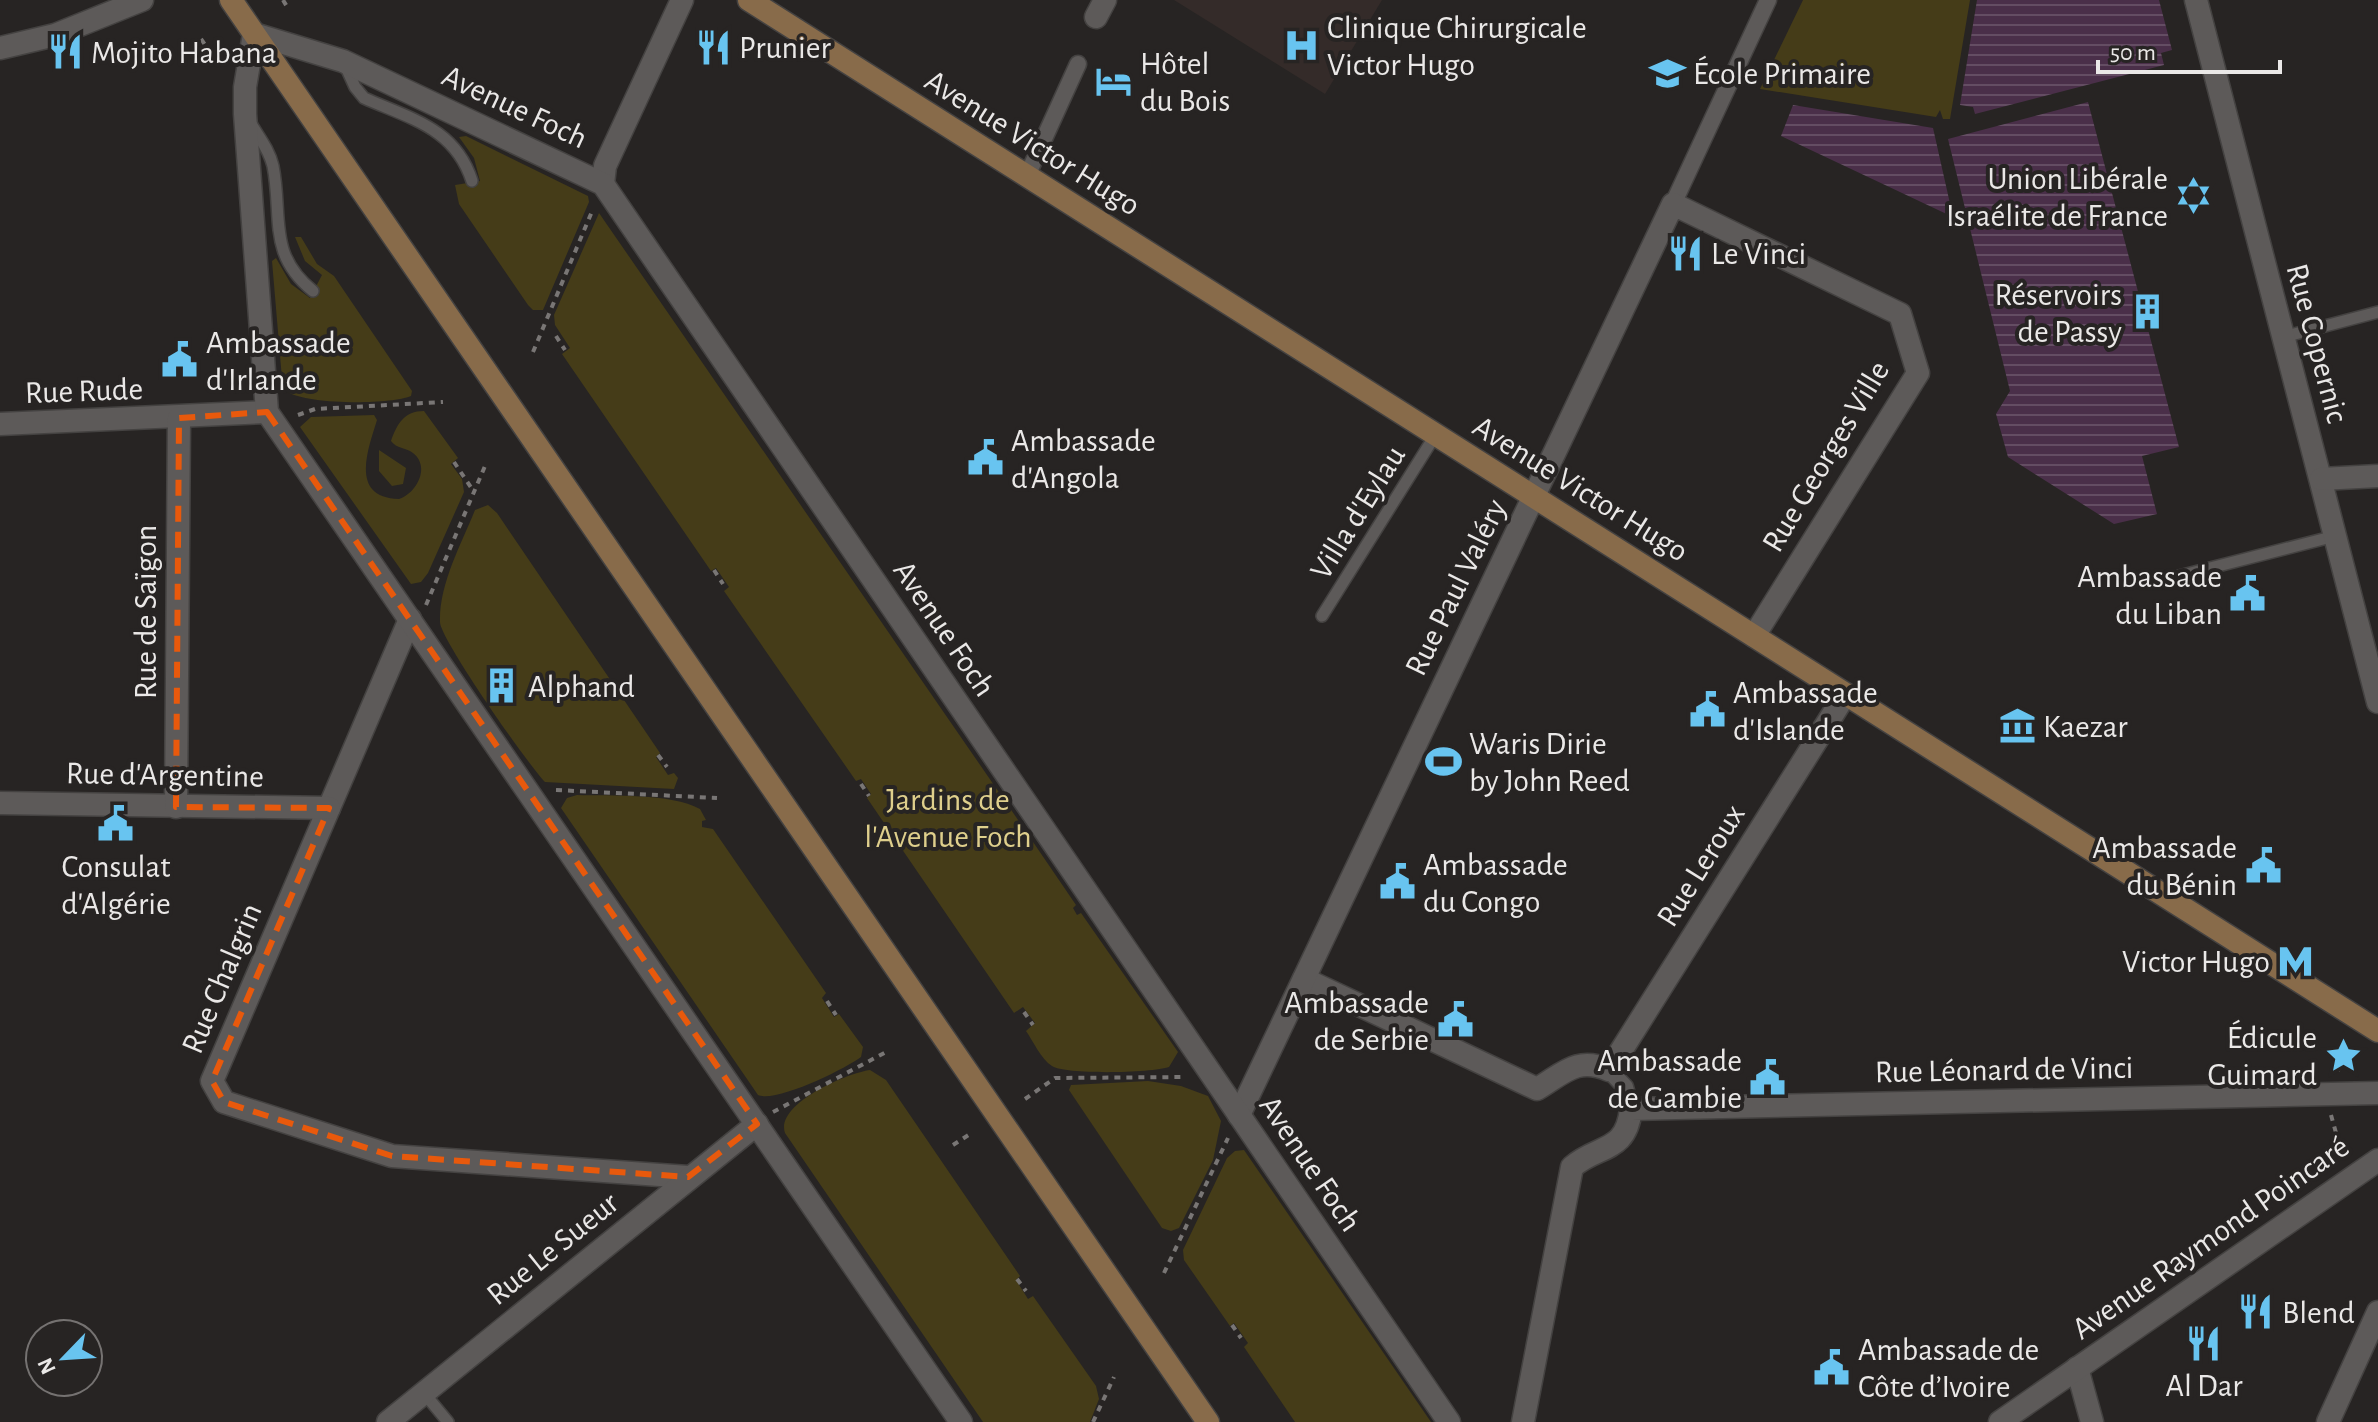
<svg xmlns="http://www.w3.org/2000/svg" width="2378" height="1422" font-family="'Alegreya Sans',sans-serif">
<defs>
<pattern id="water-rules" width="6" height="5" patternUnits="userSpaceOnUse" patternTransform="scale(2)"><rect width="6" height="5" fill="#4a2f49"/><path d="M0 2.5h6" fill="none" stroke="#644d63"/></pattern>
</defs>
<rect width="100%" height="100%" fill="#272423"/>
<polygon fill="#342b29" points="1174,0 1382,0 1325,94"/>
<g fill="#453c18">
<polygon points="1803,0 1970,0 1950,119 1943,119 1940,110 1936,117 1760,89"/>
<polygon points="466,136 588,196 589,202 543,310 533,310 528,305 459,204 455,185 480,181 474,158 459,137"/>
<path d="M599 213 1016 817 1076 905 1073 908 1077 915 1081 913 1178 1052 1169 1067C1153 1073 1065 1075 1052 1066 1041 1059 1033 1041 1026 1031L1035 1023 1023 1007 1014 1013 867 798 871 794 861 779 856 781 724 591 729 587 716 568 711 571 562 354 570 348 555 325 554 315Z"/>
<path d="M295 237H301L317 264 334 276 412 391 411 396C389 405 306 405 286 391L282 379 272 261 276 258 291 284 310 298 322 275 305 261Z"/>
<path d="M424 411 458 458 451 464 462 479 464 492 428 573 421 582 411 584 300 427 311 417 374 415 377 420C369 447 348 498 399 499 416 494 431 467 413 453 405 447 397 449 391 441 397 424 404 411 424 411Z"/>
<polygon points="379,450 406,468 403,484 392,486 379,471"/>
<path d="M488 505 497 513 660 753 656 757 668 775 674 773 678 778 674 789 545 782C529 766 440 639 440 622 439 584 461 545 475 510Z"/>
<path d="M577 795C610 796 671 793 700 809L706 820 702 821V827L713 829 826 993 822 998 834 1017 839 1014 863 1047 861 1057C845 1069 776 1103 758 1095L561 808 567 798Z"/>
<path d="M870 1070 886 1080 1020 1276 1016 1280 1028 1299 1033 1296 1096 1386 1099 1399 1090 1422H983L785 1133C775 1104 847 1073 870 1070Z"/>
<polygon points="1148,1081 1181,1086 1208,1096 1221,1121 1213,1160 1179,1228 1171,1231 1162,1228 1069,1090 1071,1085"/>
<polygon points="1244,1150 1431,1422 1295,1422 1244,1347 1248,1343 1234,1323 1230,1326 1184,1260 1183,1250 1227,1158 1235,1151"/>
</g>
<g fill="url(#water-rules)">
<polygon points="1977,0 2159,0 2172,50 2161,53 2164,65 1975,114 1973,107 1960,105"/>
<polygon points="2088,102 2179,447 2142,456 2157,514 2114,524 2008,457 1996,414 2010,391 1948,139"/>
<polygon points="1793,105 1933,128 1953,217 1781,136"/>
</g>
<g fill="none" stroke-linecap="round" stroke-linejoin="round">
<defs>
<g id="service">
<path d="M344 63 355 87 364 98C411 119 455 128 472 181"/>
<path d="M250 122C258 136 269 149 273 166 283 217 267 254 313 291"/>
<polyline points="2283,337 2378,312"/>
<polyline points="2175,577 2335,536"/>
<polyline points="1322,616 1436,434"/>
<polyline points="424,1393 448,1422"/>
</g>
<g id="pedestrian">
<polyline points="1027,176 1078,64"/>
<polyline points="1673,204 1768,0"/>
<polyline points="1609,1070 1625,1087 1631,1109"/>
</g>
<g id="minor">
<polyline points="2196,0 2378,702"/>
<polyline points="1096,17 1105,0"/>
<polyline points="0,48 55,35 142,0"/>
<polyline points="603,184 605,166 682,0"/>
<polyline points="0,424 267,412"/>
<polyline points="2321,479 2378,476"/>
<polyline points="410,619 212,1081 224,1102 392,1156 688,1177"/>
<polyline points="0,803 329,808"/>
<polyline points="176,807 179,418"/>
<path d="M1304 979 1537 1089C1563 1074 1576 1056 1609 1070L1845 695"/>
<polyline points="1239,1115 1673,204 1900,314 1918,373 1754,636"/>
<polyline points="2077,1368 2092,1422"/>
<polyline points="388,1422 757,1124"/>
<polyline points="961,1422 267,412 245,114 245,87 254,34 343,61 603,184 1449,1422"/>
<path d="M1523 1422 1572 1167C1598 1144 1626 1154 1631 1109L2378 1093"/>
<polyline points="2328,1422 2378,1312"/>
</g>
<polyline id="tertiary" points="2000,1422 2378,1160"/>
<g id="secondary">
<polyline points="231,0 1208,1422"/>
<polyline points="749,0 2378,1031"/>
</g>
</defs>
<use href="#service" stroke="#444241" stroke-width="14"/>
<use href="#pedestrian" stroke="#444241" stroke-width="19"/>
<use href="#minor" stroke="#444241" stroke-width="25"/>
<use href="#tertiary" stroke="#444241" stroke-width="25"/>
<use href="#secondary" stroke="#444241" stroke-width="25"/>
<g stroke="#797675" stroke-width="4" stroke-dasharray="6 6" stroke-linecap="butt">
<polyline points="283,0 289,10"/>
<polyline points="201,39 215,59"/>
<polyline points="556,336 565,350"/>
<polyline points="533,352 593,209"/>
<polyline points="298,415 315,409 443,402"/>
<polyline points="454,462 474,492"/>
<polyline points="714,570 723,584"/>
<polyline points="426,605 485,466"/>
<polyline points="658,755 667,767"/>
<polyline points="861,784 869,796"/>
<polyline points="556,790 717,798"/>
<polyline points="827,1001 836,1015"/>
<polyline points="1024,1012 1033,1025"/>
<polyline points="2338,1071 2341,1057"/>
<polyline points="1025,1099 1055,1078 1186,1077"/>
<polyline points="773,1112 888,1051"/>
<polyline points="2331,1115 2338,1140"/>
<polyline points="953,1145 970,1134"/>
<polyline points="1164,1273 1228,1138"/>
<polyline points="1017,1279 1026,1291"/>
<polyline points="1232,1325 1241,1338"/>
<polyline points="1093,1422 1114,1377"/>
</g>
<use href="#service" stroke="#5d5a59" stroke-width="11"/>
<use href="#pedestrian" stroke="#5d5a59" stroke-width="16"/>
<use href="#minor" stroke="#5d5a59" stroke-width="22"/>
<use href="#tertiary" stroke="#5d5a59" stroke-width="22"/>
<use href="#secondary" stroke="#886b4a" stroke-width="22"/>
</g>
<path fill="none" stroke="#e8590c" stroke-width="6" stroke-dasharray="16 10" stroke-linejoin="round" d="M267 412 757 1124 688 1177 392 1156 224 1102 212 1081 329 808 176 807 179 418Z"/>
<defs>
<symbol id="hospital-bare" viewBox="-9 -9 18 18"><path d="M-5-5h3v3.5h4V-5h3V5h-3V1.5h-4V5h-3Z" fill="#68c4f0" stroke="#272423" stroke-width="2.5" paint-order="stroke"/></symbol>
<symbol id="restaurant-bare" viewBox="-9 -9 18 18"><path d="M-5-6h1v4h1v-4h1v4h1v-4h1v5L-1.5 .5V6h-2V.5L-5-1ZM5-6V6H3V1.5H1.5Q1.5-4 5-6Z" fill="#68c4f0" stroke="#272423" stroke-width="2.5" paint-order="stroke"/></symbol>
<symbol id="school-bare" viewBox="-9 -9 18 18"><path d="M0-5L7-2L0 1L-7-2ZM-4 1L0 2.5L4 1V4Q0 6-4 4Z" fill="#68c4f0" stroke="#272423" stroke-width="2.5" paint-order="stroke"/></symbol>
<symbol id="hotel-bare" viewBox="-9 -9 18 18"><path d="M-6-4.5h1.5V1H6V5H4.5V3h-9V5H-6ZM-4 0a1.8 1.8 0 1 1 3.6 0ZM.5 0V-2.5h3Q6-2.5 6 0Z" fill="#68c4f0" stroke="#272423" stroke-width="2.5" paint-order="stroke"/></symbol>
<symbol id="synagogue-bare" viewBox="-9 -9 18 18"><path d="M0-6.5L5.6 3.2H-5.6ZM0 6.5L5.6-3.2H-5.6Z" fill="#68c4f0" stroke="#272423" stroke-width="2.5" paint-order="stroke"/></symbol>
<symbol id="building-bare" viewBox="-9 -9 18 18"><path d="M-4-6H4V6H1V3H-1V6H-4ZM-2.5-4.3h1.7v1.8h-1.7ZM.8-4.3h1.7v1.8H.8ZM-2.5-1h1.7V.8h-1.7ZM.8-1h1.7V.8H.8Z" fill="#68c4f0" stroke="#272423" stroke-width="2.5" paint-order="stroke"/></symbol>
<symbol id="civic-bare" viewBox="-9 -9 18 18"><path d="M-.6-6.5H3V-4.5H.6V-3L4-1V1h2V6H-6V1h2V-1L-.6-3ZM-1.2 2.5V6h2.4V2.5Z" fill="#68c4f0" stroke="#272423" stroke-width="2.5" paint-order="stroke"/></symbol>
<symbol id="museum-bare" viewBox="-9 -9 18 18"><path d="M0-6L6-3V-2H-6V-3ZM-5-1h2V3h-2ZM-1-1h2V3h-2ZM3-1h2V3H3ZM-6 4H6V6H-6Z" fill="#68c4f0" stroke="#272423" stroke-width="2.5" paint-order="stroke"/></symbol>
<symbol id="stadium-bare" viewBox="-9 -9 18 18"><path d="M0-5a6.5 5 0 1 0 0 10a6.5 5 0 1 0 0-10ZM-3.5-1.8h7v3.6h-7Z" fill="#68c4f0" stroke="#272423" stroke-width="2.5" paint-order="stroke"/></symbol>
<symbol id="metro-bare" viewBox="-9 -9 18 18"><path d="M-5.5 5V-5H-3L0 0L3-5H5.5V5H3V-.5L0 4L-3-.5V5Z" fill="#68c4f0" stroke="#272423" stroke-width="2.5" paint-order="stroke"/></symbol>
<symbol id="sight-bare" viewBox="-9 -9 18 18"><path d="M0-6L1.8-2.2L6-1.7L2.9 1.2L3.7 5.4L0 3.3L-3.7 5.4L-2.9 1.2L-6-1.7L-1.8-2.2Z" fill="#68c4f0" stroke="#272423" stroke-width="2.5" paint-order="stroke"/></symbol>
</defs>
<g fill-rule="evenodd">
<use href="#hospital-bare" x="1276" y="20" width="51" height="51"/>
<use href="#restaurant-bare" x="688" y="22" width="51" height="51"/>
<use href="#restaurant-bare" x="40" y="26" width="51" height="51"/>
<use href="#school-bare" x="1642" y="48" width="51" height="51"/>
<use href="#hotel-bare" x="1088" y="56" width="51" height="51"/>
<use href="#synagogue-bare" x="2168" y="170" width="51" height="51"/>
<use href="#restaurant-bare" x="1660" y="228" width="51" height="51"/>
<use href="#building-bare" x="2122" y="286" width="51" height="51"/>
<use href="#civic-bare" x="154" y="334" width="51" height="51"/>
<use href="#civic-bare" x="960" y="432" width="51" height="51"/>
<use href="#civic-bare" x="2222" y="568" width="51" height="51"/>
<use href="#building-bare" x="476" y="660" width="51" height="51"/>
<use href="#civic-bare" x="1682" y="684" width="51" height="51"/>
<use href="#museum-bare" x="1992" y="700" width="51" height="51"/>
<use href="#stadium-bare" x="1418" y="736" width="51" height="51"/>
<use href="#civic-bare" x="90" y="798" width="51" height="51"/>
<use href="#civic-bare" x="2238" y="840" width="51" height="51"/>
<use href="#civic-bare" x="1372" y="856" width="51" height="51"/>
<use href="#metro-bare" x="2270" y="936" width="51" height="51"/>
<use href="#civic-bare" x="1430" y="994" width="51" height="51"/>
<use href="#sight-bare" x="2318" y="1030" width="51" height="51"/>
<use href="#civic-bare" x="1742" y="1052" width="51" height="51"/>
<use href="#restaurant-bare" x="2230" y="1286" width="51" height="51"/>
<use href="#restaurant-bare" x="2178" y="1318" width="51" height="51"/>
<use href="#civic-bare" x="1806" y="1342" width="51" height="51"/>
</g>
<g text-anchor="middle" stroke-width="8" stroke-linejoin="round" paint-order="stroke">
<g font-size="32" fill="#eae8e7" stroke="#272423" text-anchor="start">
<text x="1327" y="38">Clinique Chirurgicale<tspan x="1327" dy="37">Victor Hugo</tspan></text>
<text x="739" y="58">Prunier</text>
<text x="91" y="63">Mojito Habana</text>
<text x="1140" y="74">Hôtel<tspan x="1140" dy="37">du Bois</tspan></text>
<text x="1693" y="84">École Primaire</text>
<text x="2168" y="189" text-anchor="end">Union Libérale<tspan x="2168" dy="37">Israélite de France</tspan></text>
<text x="1711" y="264">Le Vinci</text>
<text x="2122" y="305" text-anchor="end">Réservoirs<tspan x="2122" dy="37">de Passy</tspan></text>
<text x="206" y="353">Ambassade<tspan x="206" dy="37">d'Irlande</tspan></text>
<text x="1011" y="451">Ambassade<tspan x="1011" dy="37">d'Angola</tspan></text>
<text x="2222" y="587" text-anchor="end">Ambassade<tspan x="2222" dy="37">du Liban</tspan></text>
<text x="528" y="697">Alphand</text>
<text x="1733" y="703">Ambassade<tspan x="1733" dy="37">d'Islande</tspan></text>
<text x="2043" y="737">Kaezar</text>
<text x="1469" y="754">Waris Dirie<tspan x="1469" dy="37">by John Reed</tspan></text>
<text x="2237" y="858" text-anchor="end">Ambassade<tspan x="2237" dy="37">du Bénin</tspan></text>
<text x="1423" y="875">Ambassade<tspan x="1423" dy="37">du Congo</tspan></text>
<text x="116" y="877" text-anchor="middle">Consulat<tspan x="116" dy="37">d'Algérie</tspan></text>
<text x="2270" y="972" text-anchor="end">Victor Hugo</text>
<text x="1429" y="1013" text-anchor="end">Ambassade<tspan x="1429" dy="37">de Serbie</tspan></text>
<text x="2317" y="1048" text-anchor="end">Édicule<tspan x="2317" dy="37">Guimard</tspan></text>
<text x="1742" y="1071" text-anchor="end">Ambassade<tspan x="1742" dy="37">de Gambie</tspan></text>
<text x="2282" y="1323">Blend</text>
<text x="1858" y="1360">Ambassade de<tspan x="1858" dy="37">Côte d’Ivoire</tspan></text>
<text x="2204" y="1396" text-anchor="middle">Al Dar</text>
</g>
<g font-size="32" fill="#eae8e7" stroke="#272423">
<text transform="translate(515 106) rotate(25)" y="11">Avenue Foch</text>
<text transform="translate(1033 142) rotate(32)" y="11">Avenue Victor Hugo</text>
<text transform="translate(2318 343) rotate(75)" y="11">Rue Copernic</text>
<text transform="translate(84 390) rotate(-2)" y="11">Rue Rude</text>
<text transform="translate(1825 456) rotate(-59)" y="11">Rue Georges Ville</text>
<text transform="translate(1581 488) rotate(32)" y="11">Avenue Victor Hugo</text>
<text transform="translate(1357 512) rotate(-58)" y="11">Villa d'Eylau</text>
<text transform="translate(1455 587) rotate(-64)" y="11">Rue Paul Valéry</text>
<text transform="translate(145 612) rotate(-90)" y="11">Rue de Saïgon</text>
<text transform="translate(945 628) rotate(56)" y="11">Avenue Foch</text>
<text transform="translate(165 774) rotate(1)" y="11">Rue d'Argentine</text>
<text transform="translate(1700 865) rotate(-58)" y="11">Rue Leroux</text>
<text transform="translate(221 978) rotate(-67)" y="11">Rue Chalgrin</text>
<text transform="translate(2004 1069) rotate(-1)" y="11">Rue Léonard de Vinci</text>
<text transform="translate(1311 1163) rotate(56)" y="11">Avenue Foch</text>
<text transform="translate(2210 1237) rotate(-35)" y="11">Avenue Raymond Poincaré</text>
<text transform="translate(552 1248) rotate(-39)" y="11">Rue Le Sueur</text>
</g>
<g font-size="32" fill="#dfcf8c" stroke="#272423">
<text x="948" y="810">Jardins de<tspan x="948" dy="37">l'Avenue Foch</tspan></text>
</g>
</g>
<g transform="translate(64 1358) rotate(245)"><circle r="38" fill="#272423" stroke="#757271" stroke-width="2"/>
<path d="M0-6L14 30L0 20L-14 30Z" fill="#68c4f0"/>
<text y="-12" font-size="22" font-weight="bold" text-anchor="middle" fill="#eae8e7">N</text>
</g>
<path d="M2098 60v12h182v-12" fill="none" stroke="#eae8e7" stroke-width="4"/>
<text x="2110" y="60" font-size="24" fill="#eae8e7" stroke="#272423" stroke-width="6" paint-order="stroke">50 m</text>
</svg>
